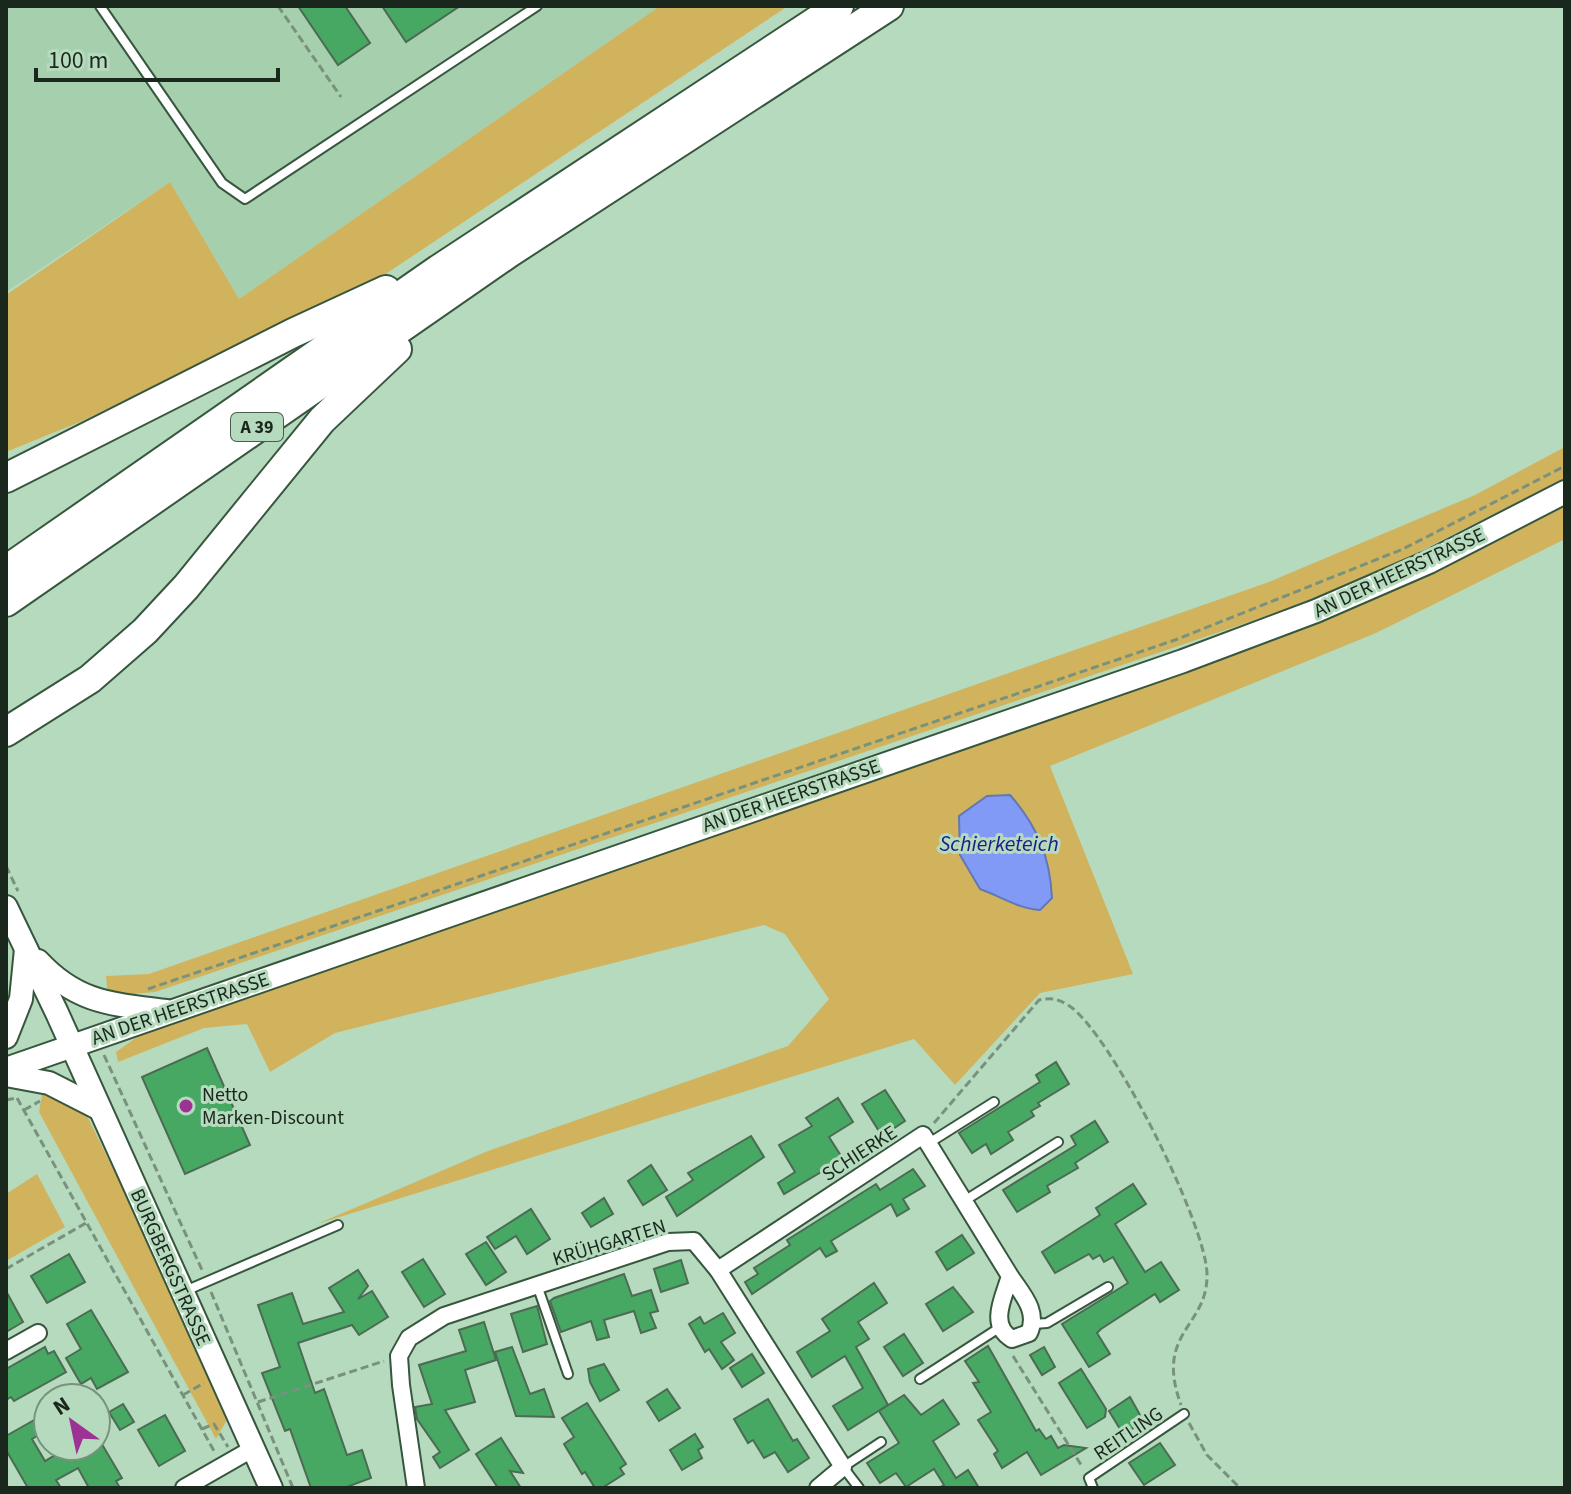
<svg xmlns="http://www.w3.org/2000/svg" width="1571" height="1494" font-family="'Source Sans 3',sans-serif">
<rect width="100%" height="100%" fill="#b6dabd"/>
<polygon fill="#a6cfae" points="6,6 660,6 239,299 170,182 6,292"/>
<g fill="#d1b35d">
<polygon points="660,6 788,6 384,275 82,421 6,452 6,295 170,182 239,299"/>
<polygon points="1565,447 1565,478 1383,570 1279,612 155,992 108,996 106,976 149,974 1269,582 1475,495"/>
<polygon points="1565,500 1565,539 1376,633 1050,766 1133,974 1040,993 955,1085 914,1039 317,1224 488,1151 788,1046 829,999 785,934 764,925 335,1033 270,1072 247,1024 204,1028 118,1062 116,1052 140,1035 845,784 1259,644 1397,588"/>
<polygon points="68,1077 232,1411 216,1439 39,1112 44,1084"/>
<polygon points="37,1174 65,1227 6,1261 6,1194"/>
</g>
<path fill="#819af5" stroke="#6278b4" stroke-width="2" d="M1010 795C1037 826 1050 856 1052 898L1040 910C1019 909 1000 896 980 889L960 855 959 816 987 796Z"/>
<g fill="#47a864" stroke="#4b6b52" stroke-width="2">
<polygon points="298,6 345,6 370,43 338,65"/>
<polygon points="382,6 460,6 406,42"/>
<polygon points="207,1048 250,1145 185,1174 142,1077"/>
<polygon points="1056,1062 1069,1084 1038,1103 1040,1106 1031,1111 1034,1116 1008,1132 1013,1140 991,1154 986,1144 972,1153 959,1133 1040,1082 1036,1075"/>
<polygon points="885,1090 905,1121 882,1136 862,1104"/>
<polygon points="838,1098 853,1122 829,1137 843,1159 784,1194 778,1183 795,1172 779,1145 812,1126 806,1118"/>
<polygon points="1095,1121 1108,1142 1075,1163 1078,1168 1047,1186 1050,1192 1017,1212 1003,1190 1076,1145 1071,1136"/>
<polygon points="751,1136 764,1157 677,1216 666,1197 693,1180 688,1173"/>
<polygon points="651,1165 667,1190 643,1205 628,1181"/>
<polygon points="913,1169 925,1186 903,1199 909,1209 897,1216 891,1204 831,1241 837,1251 826,1257 820,1248 752,1294 745,1282 758,1274 754,1268 790,1245 787,1240 876,1184 880,1190"/>
<polygon points="1133,1184 1146,1204 1115,1224 1145,1272 1161,1262 1179,1290 1160,1302 1155,1294 1101,1329 1097,1333 1110,1354 1089,1367 1062,1324 1128,1283 1113,1257 1104,1262 1100,1255 1093,1259 1089,1254 1055,1273 1042,1252 1100,1215 1096,1208"/>
<polygon points="604,1198 613,1214 591,1227 582,1213"/>
<polygon points="531,1209 550,1239 527,1254 516,1236 495,1249 487,1237"/>
<polygon points="962,1235 974,1253 947,1270 936,1252"/>
<polygon points="486,1242 506,1272 486,1285 466,1254"/>
<polygon points="69,1254 85,1282 47,1303 31,1276"/>
<polygon points="423,1259 445,1294 424,1307 402,1272"/>
<polygon points="681,1260 688,1283 661,1292 654,1269"/>
<polygon points="358,1270 368,1286 358,1299 372,1291 388,1317 359,1335 352,1325 298,1343 315,1393 324,1389 347,1455 362,1450 371,1478 344,1488 311,1488 290,1429 285,1431 262,1373 280,1367 258,1305 292,1293 303,1324 344,1312 329,1288"/>
<polygon points="624,1274 632,1296 651,1290 658,1311 650,1313 656,1328 641,1333 634,1311 604,1320 609,1337 597,1340 591,1321 561,1332 550,1301 554,1298"/>
<polygon points="874,1283 887,1303 858,1322 869,1339 856,1347 888,1405 848,1430 833,1406 863,1388 845,1356 812,1377 797,1352 830,1331 822,1319"/>
<polygon points="953,1287 973,1312 943,1331 926,1304"/>
<polygon points="6,1291 23,1322 6,1332"/>
<polygon points="537,1306 547,1344 523,1352 511,1314"/>
<polygon points="91,1310 128,1372 97,1389 91,1378 81,1384 66,1358 81,1349 67,1324"/>
<polygon points="723,1313 735,1333 721,1342 734,1360 722,1369 709,1349 705,1352 689,1324 700,1317 704,1324"/>
<polygon points="484,1322 496,1360 465,1370 475,1402 445,1410 469,1450 440,1468 433,1457 440,1452 417,1419 415,1407 432,1404 419,1365 466,1351 459,1330"/>
<polygon points="904,1334 923,1363 903,1376 884,1347"/>
<polygon points="988,1346 1036,1431 1039,1429 1046,1439 1051,1436 1058,1448 1064,1445 1086,1448 1041,1475 1027,1452 1002,1468 994,1454 998,1451 978,1420 991,1412 973,1383 979,1382 965,1361"/>
<polygon points="45,1347 48,1354 54,1351 66,1372 14,1401 11,1397 6,1400 6,1369"/>
<polygon points="512,1347 530,1394 544,1389 554,1417 516,1416 495,1352"/>
<polygon points="1044,1347 1055,1367 1042,1375 1030,1355"/>
<polygon points="752,1354 764,1373 742,1387 730,1368"/>
<polygon points="604,1364 619,1390 600,1401 590,1382 588,1369"/>
<polygon points="1081,1369 1106,1409 1105,1417 1087,1428 1059,1383"/>
<polygon points="667,1389 680,1408 659,1421 647,1402"/>
<polygon points="904,1395 921,1415 943,1400 959,1424 933,1441 956,1478 968,1470 979,1488 939,1488 944,1485 934,1469 906,1487 896,1473 880,1483 867,1463 899,1443 879,1411"/>
<polygon points="1130,1397 1144,1422 1123,1434 1109,1411"/>
<polygon points="768,1399 793,1441 797,1439 809,1458 788,1472 775,1452 764,1458 753,1440 748,1443 734,1419"/>
<polygon points="587,1403 626,1464 620,1468 624,1474 602,1488 595,1488 585,1472 582,1474 564,1444 574,1437 562,1418"/>
<polygon points="123,1404 134,1422 120,1430 109,1412"/>
<polygon points="165,1415 185,1451 159,1466 138,1430"/>
<polygon points="36,1419 44,1432 32,1439 45,1461 70,1446 103,1446 122,1478 116,1481 120,1488 89,1488 78,1468 56,1480 61,1488 28,1488 6,1450 6,1436"/>
<polygon points="695,1434 703,1447 698,1450 702,1458 682,1470 670,1450"/>
<polygon points="501,1438 523,1473 510,1471 521,1488 498,1488 476,1454"/>
<polygon points="1160,1443 1175,1465 1144,1485 1129,1463"/>
</g>
<g fill="none" stroke-linecap="round" stroke-linejoin="round">
<defs>
<g id="lane">
<polyline points="100,6 222,183 245,199 537,6"/>
<polyline points="929,1143 994,1102"/>
<polyline points="964,1201 1058,1142"/>
<polyline points="537,1285 568,1374"/>
<polyline points="185,1291 338,1225"/>
<polyline points="1034,1324 1047,1323 1108,1287"/>
<polyline points="920,1379 999,1328"/>
<polyline points="859,1488 843,1467 881,1442"/>
<polyline points="1093,1488 1089,1478 1184,1414"/>
</g>
<g id="street">
<path d="M718 1270 923 1135 1010 1276C1004 1297 988 1325 1012 1339L1029 1333C1039 1311 1022 1294 1010 1276"/>
<polyline points="6,1351 38,1333"/>
<polyline points="184,1488 254,1448"/>
<polyline points="416,1488 401,1385 399,1356 409,1338 444,1316 668,1242 694,1241 718,1270 843,1467 818,1488"/>
</g>
<g id="secondary">
<polyline points="6,907 57,1013 271,1488"/>
<path d="M38 961C77 1003 111 1004 166 1011"/>
<polyline points="6,1037 21,999 26,949"/>
<polyline points="6,1069 1183,661 1316,611 1429,562 1565,492"/>
<polyline points="6,1075 49,1083 98,1108"/>
</g>
<g id="highway">
<polyline points="6,478 293,333 386,290"/>
<polyline points="6,570 439,269 839,6"/>
<polyline points="6,602 509,253 889,6"/>
<polyline points="6,732 90,679 145,631 186,587 322,420 397,349"/>
</g>
</defs>
<use href="#lane" stroke="#37563e" stroke-width="12"/>
<use href="#street" stroke="#37563e" stroke-width="20"/>
<use href="#secondary" stroke="#37563e" stroke-width="26"/>
<use href="#highway" stroke="#37563e" stroke-width="32"/>
<g stroke="#78927d" stroke-width="3" stroke-dasharray="8 4" stroke-linecap="butt">
<polyline points="278,6 341,97"/>
<polyline points="6,866 18,891"/>
<polyline points="148,989 1175,640 1403,549 1565,466"/>
<polyline points="104,1055 202,1270"/>
<polyline points="17,1098 214,1451"/>
<polyline points="6,1100 17,1098"/>
<polyline points="24,1110 40,1101"/>
<path d="M934 1123 1039 1000C1050 998 1057 998 1068 1005 1110 1031 1206 1223 1207 1274 1208 1328 1154 1331 1181 1405"/>
<polyline points="6,1269 86,1223"/>
<polyline points="211,1292 293,1488"/>
<polyline points="1013,1356 1083,1468"/>
<polyline points="183,1395 204,1383"/>
<polyline points="258,1402 384,1361"/>
<polyline points="1189,1423 1207,1455 1240,1488"/>
<polyline points="202,1429 214,1424 228,1447"/>
</g>
<use href="#lane" stroke="#fff" stroke-width="8"/>
<use href="#street" stroke="#fff" stroke-width="16"/>
<use href="#secondary" stroke="#fff" stroke-width="22"/>
<use href="#highway" stroke="#fff" stroke-width="28"/>
</g>
<circle fill="#9b3294" stroke="#b6dabd" stroke-width="3" cx="186" cy="1106" r="8"/>
<g text-anchor="middle" stroke-width="6" stroke-linejoin="round" paint-order="stroke">
<rect fill="#b6dabd" stroke="#495d4d" stroke-width="2" x="231" y="413" width="52" height="28" rx="6"/>
<g font-size="18" font-weight="bold" fill="#1a271d">
<text x="257" y="433">A 39</text>
</g>
<g font-size="20" fill="#1a271d" stroke="#b6dabd">
<text transform="translate(1399 572) rotate(-25)" y="7">AN DER HEERSTRASSE</text>
<text transform="translate(791 795) rotate(-19)" y="7">AN DER HEERSTRASSE</text>
<text transform="translate(180 1008) rotate(-19)" y="7">AN DER HEERSTRASSE</text>
<text transform="translate(859 1153) rotate(-33)" y="7">SCHIERKE</text>
<text transform="translate(609 1242) rotate(-17)" y="7">KRÜHGARTEN</text>
<text transform="translate(171 1267) rotate(66)" y="7">BURGBERGSTRASSE</text>
<text transform="translate(1128 1433) rotate(-34)" y="7">REITLING</text>
</g>
<g font-size="20" fill="#1a271d" stroke="#b6dabd" text-anchor="start">
<text x="202" y="1101">Netto<tspan x="202" dy="23">Marken-Discount</tspan></text>
</g>
<g font-size="22" font-style="italic" fill="#1a1e86" stroke="#b6dabd">
<text x="999" y="851">Schierketeich</text>
</g>
</g>
<rect width="1571" height="1494" fill="none" stroke="#1a271d" stroke-width="16"/>
<g transform="translate(72 1422) rotate(327)"><circle r="38" fill="#b6dabd" stroke="#78927d" stroke-width="2"/>
<path d="M0-6L14 30L0 20L-14 30Z" fill="#9b3294"/>
<text y="-12" font-size="22" font-weight="bold" text-anchor="middle" fill="#1a271d">N</text>
</g>
<path d="M36 68v12h242v-12" fill="none" stroke="#1a271d" stroke-width="4"/>
<text x="48" y="68" font-size="24" fill="#1a271d" stroke="#b6dabd" stroke-width="6" paint-order="stroke">100 m</text>
</svg>
